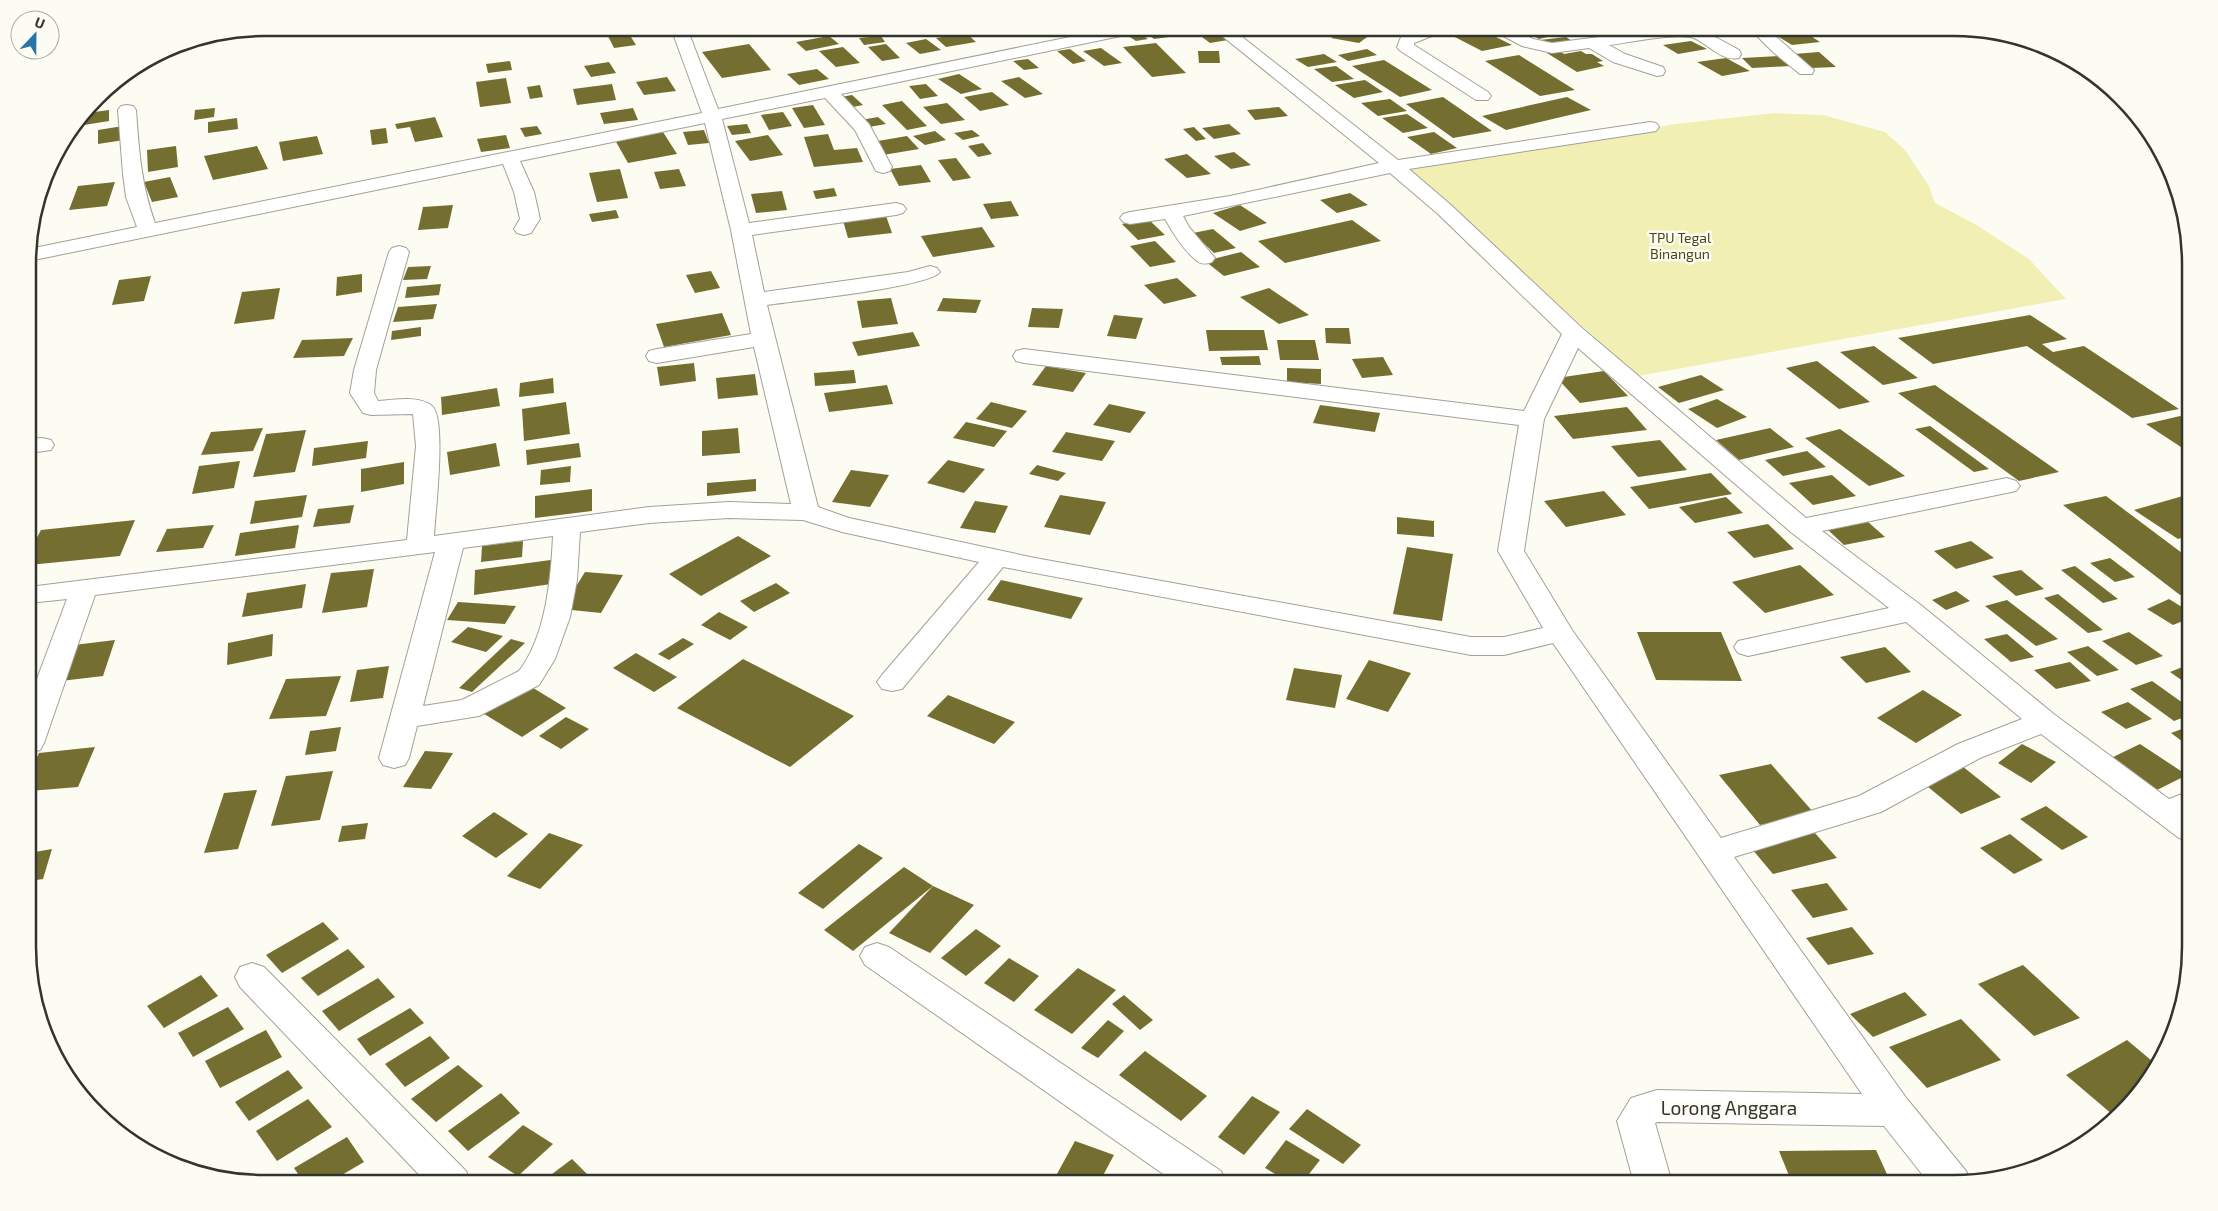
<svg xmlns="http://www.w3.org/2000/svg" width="2218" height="1211" font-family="'Exo 2',sans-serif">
<rect width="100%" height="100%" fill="#fdfcf3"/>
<polygon fill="#f2efb5" points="1774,113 1823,115 1885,132 1905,150 1929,186 1935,203 1975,224 2029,259 2066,299 1638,376 1409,170 1675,124"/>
<g fill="#746f30">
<polygon points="604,28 643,28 647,34 631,37 636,45 614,48"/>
<polygon points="941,28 949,28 954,31 928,36 921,31"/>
<polygon points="1168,28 1184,28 1191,34 1154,39 1144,31"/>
<polygon points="1190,28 1211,28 1228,40 1210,43"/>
<polygon points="1345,28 1350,28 1374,32 1359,43 1331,38"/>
<polygon points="1478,28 1512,45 1482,51 1449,34"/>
<polygon points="1518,28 1548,28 1561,34 1539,39"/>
<polygon points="1803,31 1820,42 1792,45 1774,34"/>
<polygon points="966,33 976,42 946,47 936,38"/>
<polygon points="1142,35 1148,39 1136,41 1130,37"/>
<polygon points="829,36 839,44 806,51 796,42"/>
<polygon points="881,36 885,42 864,45 859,38"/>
<polygon points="1566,37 1572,41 1546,44 1540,40"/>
<polygon points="926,39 941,50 920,54 906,43"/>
<polygon points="1691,41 1707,49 1678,54 1663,45"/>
<polygon points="1156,43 1186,73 1152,77 1123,47"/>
<polygon points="749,44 771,70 722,78 702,52"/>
<polygon points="886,44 900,58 882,61 868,47"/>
<polygon points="843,47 860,63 836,67 819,51"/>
<polygon points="1101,48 1122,63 1104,66 1083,51"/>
<polygon points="1070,49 1086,61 1073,64 1057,51"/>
<polygon points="1367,49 1377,55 1348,61 1338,55"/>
<polygon points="1198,51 1219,51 1220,63 1199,63"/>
<polygon points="1559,51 1564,54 1581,51 1586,54 1592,54 1603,61 1597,62 1604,66 1577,72 1547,53"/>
<polygon points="1819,52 1836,67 1811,68 1794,54"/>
<polygon points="1324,54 1337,62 1308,67 1295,59"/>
<polygon points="1519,55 1575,90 1540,96 1485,61"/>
<polygon points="1779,56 1790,66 1752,68 1742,58"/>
<polygon points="1726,58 1750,71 1722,76 1697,62"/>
<polygon points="1028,59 1039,68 1024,70 1013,61"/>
<polygon points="1384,60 1432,90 1400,97 1352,66"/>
<polygon points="510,61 512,70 488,73 486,64"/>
<polygon points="609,62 616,73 591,77 584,66"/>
<polygon points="1336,66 1354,79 1332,82 1314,69"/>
<polygon points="817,69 829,79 799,85 787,74"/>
<polygon points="959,74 982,89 961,94 938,79"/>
<polygon points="667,77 676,91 644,95 636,82"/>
<polygon points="1019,77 1043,94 1025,98 1001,81"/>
<polygon points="506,78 511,103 480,107 476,82"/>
<polygon points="1365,80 1383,92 1354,98 1335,85"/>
<polygon points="612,84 616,100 577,105 573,89"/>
<polygon points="926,84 938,96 920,99 909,86"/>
<polygon points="540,85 543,97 530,99 527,87"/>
<polygon points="992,92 1009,105 980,111 964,97"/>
<polygon points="852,95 863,105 853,107 841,97"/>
<polygon points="1443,97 1492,131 1453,138 1406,104"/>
<polygon points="1567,97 1591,110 1506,130 1482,116"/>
<polygon points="1390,99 1407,111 1378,116 1361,103"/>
<polygon points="902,101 927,126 907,130 882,105"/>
<polygon points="947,103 965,120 941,124 923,107"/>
<polygon points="813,105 825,125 804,128 792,108"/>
<polygon points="1279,107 1288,116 1255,120 1247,110"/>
<polygon points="215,108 214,117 194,120 195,110"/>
<polygon points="633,108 638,120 604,124 600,113"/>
<polygon points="109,110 109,121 78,126 87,113"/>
<polygon points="783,112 792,126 769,130 761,115"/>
<polygon points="1407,114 1428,128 1403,133 1382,118"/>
<polygon points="435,117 443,137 415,142 410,127 397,129 395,124"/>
<polygon points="878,117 886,124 869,127 861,120"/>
<polygon points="237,118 238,129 208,133 208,122"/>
<polygon points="747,124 751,133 732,135 727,126"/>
<polygon points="1229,124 1241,134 1214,139 1202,128"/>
<polygon points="123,126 124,140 98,144 98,130"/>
<polygon points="537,126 542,134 525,137 520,128"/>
<polygon points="1194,127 1206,139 1196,141 1183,129"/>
<polygon points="386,128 388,143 372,145 370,130"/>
<polygon points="704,130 709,143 688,145 683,132"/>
<polygon points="972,130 980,136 963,140 954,133"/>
<polygon points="935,131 946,140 925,145 913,136"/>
<polygon points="663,132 677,154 628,163 615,140"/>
<polygon points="1434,132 1457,148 1431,154 1407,137"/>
<polygon points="828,134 834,150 857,148 863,162 814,167 804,137"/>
<polygon points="506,135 510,148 481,152 477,139"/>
<polygon points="768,135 783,155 750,161 735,141"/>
<polygon points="317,136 323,154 283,161 279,142"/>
<polygon points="907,136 919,149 883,155 872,142"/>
<polygon points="983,143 992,154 978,157 968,146"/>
<polygon points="176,146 178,167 148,172 147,150"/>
<polygon points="257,146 268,169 213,180 204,156"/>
<polygon points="1234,152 1251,165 1231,169 1214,156"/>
<polygon points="1187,154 1211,174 1187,178 1164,159"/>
<polygon points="956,158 971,178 953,181 938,160"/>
<polygon points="921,165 931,182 899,186 890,169"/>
<polygon points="620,169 628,198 597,202 589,173"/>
<polygon points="679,169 686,186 660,189 654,172"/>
<polygon points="170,177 178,197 152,202 144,182"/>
<polygon points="115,182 107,206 69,210 78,186"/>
<polygon points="834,188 837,196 816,199 813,191"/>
<polygon points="45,189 44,207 37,208 43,190"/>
<polygon points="782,191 787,210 756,213 751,194"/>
<polygon points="1350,193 1368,205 1337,213 1320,200"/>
<polygon points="1011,201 1019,216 991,219 983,204"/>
<polygon points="453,205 448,228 418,230 423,207"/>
<polygon points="1240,205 1267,223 1240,231 1213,213"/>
<polygon points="616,210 619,218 592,222 589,214"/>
<polygon points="885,213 892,233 848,238 842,217"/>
<polygon points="1148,219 1165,235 1138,240 1122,224"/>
<polygon points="1352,220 1381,241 1285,263 1258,241"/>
<polygon points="982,227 995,247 933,257 921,236"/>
<polygon points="1213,229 1236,248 1214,253 1193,233"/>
<polygon points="1155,241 1176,262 1150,267 1130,246"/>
<polygon points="1241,252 1260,267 1224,276 1205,261"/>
<polygon points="431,266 427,279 403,280 408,267"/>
<polygon points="711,271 720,288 695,293 686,275"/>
<polygon points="362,274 362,292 336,296 337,277"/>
<polygon points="151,276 144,301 112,305 119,280"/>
<polygon points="1177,278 1197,296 1164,304 1144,285"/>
<polygon points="441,284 439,295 405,298 407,287"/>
<polygon points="280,288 274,319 234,324 242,292"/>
<polygon points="1269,288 1309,315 1279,324 1240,297"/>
<polygon points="891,298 898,324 862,328 857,301"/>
<polygon points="943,298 981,300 976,313 937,311"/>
<polygon points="437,304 433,319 393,322 398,307"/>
<polygon points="1032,308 1063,309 1059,328 1028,327"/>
<polygon points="722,313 731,335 664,347 656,324"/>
<polygon points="1114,315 1143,318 1136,339 1107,336"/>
<polygon points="2030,315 2067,339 2042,344 2053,352 2084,346 2179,409 2132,418 2027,346 1933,364 1898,338"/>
<polygon points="421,327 421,336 391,340 392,331"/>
<polygon points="1325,328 1349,328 1351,344 1326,343"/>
<polygon points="1206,330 1264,330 1268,350 1209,351"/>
<polygon points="913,332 920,346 858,356 852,342"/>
<polygon points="353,338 344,356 293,358 302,340"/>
<polygon points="1277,340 1315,340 1319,360 1280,360"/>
<polygon points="1874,346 1918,378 1883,385 1840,352"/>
<polygon points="1259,356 1261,365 1222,365 1220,357"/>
<polygon points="1383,357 1393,375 1362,378 1352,359"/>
<polygon points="1817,361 1870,402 1839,409 1786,368"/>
<polygon points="694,363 696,381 660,386 657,367"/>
<polygon points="1046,366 1086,373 1073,392 1032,385"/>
<polygon points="1287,368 1321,369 1321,384 1287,382"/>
<polygon points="854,370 856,383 815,386 814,373"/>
<polygon points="1604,371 1628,396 1580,403 1557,378"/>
<polygon points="755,374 758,395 718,399 716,378"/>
<polygon points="1701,375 1724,390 1679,403 1658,387"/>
<polygon points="553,378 554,393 519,397 520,383"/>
<polygon points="887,385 893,404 829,412 824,393"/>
<polygon points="1935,385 2059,472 2019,481 1898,393"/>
<polygon points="497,388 500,406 442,415 441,397"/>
<polygon points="1717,399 1747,417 1717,428 1688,409"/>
<polygon points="566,402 570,434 524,441 522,409"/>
<polygon points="991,402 1027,411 1012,428 976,419"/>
<polygon points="1109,404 1146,412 1130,433 1093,425"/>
<polygon points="1320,405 1380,413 1375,432 1313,423"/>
<polygon points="1627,407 1647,430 1573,439 1554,416"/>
<polygon points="2180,416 2190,423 2190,453 2146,424"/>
<polygon points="966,422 1007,431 994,447 953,438"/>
<polygon points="1930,426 1989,469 1974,472 1915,429"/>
<polygon points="263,428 253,451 201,455 211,432"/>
<polygon points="738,428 740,453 702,456 702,431"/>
<polygon points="1770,428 1794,447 1739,460 1716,440"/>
<polygon points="1840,429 1905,476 1869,486 1805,438"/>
<polygon points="306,430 295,472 253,477 266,434"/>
<polygon points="1066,432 1115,441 1102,461 1052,452"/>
<polygon points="1660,440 1687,470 1638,477 1611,446"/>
<polygon points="368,441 366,458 312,466 314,448"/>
<polygon points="496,443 500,466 450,475 447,452"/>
<polygon points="579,443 581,457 527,465 526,450"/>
<polygon points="1807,451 1826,467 1783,476 1765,460"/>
<polygon points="948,460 985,469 964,493 927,483"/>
<polygon points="240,461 234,488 192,494 199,466"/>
<polygon points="404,462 404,484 361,492 361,469"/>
<polygon points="1037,465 1066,473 1058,481 1029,474"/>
<polygon points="571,466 570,482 540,485 541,470"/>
<polygon points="851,470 889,475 870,507 832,502"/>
<polygon points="1711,473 1732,494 1649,509 1630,487"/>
<polygon points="1832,475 1856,496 1813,505 1789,483"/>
<polygon points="756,479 756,491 707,496 707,483"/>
<polygon points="592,489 592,511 535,518 535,496"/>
<polygon points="1604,491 1626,515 1566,527 1544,501"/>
<polygon points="2190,494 2190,535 2178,539 2134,510"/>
<polygon points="307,495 302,517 250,524 255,501"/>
<polygon points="1060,495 1106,502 1090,535 1044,527"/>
<polygon points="2106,496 2190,559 2190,592 2180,595 2063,505"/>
<polygon points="1726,497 1743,513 1695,523 1679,507"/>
<polygon points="975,501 1008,506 995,533 960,528"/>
<polygon points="354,505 350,523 313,527 318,509"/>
<polygon points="1397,517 1434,521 1434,537 1397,534"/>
<polygon points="135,520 120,556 29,565 29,552 41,530"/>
<polygon points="1867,521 1885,537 1844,545 1827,529"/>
<polygon points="1768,524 1794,549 1754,558 1727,532"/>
<polygon points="214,525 203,548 156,552 167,529"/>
<polygon points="299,525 295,548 235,556 240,533"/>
<polygon points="738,536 771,556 701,596 669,574"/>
<polygon points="523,541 522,557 481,562 482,546"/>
<polygon points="1971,541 1994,558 1956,569 1934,551"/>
<polygon points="1407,547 1453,554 1442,621 1393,614"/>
<polygon points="2110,558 2135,577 2115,582 2090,563"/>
<polygon points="558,559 558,583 474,595 475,570"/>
<polygon points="1800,565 1834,595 1765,613 1732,582"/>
<polygon points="2075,566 2118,599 2103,603 2061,570"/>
<polygon points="374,569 367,607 322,613 331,573"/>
<polygon points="2021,570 2044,589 2016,596 1992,576"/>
<polygon points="585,572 623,575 601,613 562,609"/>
<polygon points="1001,580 1083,598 1071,619 987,600"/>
<polygon points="776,583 790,593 754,612 740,601"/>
<polygon points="306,584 302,608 242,617 247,593"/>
<polygon points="1956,591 1970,601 1946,610 1932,600"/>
<polygon points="2058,594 2103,630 2088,633 2044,598"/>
<polygon points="2169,599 2190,612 2190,618 2173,625 2147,609"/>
<polygon points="2007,600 2058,639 2036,646 1985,606"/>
<polygon points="458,602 516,606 505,624 447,620"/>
<polygon points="719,612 748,627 730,640 701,625"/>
<polygon points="468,627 503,636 486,652 451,642"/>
<polygon points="1637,632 1721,632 1742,681 1656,680"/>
<polygon points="2129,632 2163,656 2136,665 2102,641"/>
<polygon points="273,634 272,656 227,665 228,643"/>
<polygon points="2007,634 2034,657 2011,662 1984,639"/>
<polygon points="683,638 694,644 669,660 658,654"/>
<polygon points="511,639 525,643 472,692 459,688"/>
<polygon points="115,640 103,676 61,681 74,645"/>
<polygon points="2088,646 2119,670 2097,676 2067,652"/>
<polygon points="1885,647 1911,672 1866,683 1840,657"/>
<polygon points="636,653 677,677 654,692 613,668"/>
<polygon points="743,659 854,716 790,767 677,708"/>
<polygon points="1369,660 1411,673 1388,712 1346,699"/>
<polygon points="2070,662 2091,681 2056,689 2034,670"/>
<polygon points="2190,664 2190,686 2170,672"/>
<polygon points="389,666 383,698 350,702 357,670"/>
<polygon points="1294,668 1342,675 1335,708 1286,700"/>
<polygon points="341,676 326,716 269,719 286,679"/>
<polygon points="2152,681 2190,708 2190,715 2174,721 2130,689"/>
<polygon points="525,683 566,708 522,737 481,712"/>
<polygon points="1923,690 1962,715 1916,743 1877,718"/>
<polygon points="948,695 1015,722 994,744 927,716"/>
<polygon points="2128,702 2152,719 2126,729 2101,712"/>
<polygon points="566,717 589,729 561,749 539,736"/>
<polygon points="2190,726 2190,747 2171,733"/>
<polygon points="341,727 336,751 305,755 310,731"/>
<polygon points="2022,744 2056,762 2031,783 1998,763"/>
<polygon points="2140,744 2187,775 2153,792 2107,760"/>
<polygon points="95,747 78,787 29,791 29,774 39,753"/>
<polygon points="425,751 453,753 431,789 403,787"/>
<polygon points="1771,764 1814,813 1760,825 1719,775"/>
<polygon points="1962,766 2001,797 1961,814 1922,782"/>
<polygon points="333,771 320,820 271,826 286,776"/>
<polygon points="257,790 238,849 204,853 224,793"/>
<polygon points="2046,806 2088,837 2062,850 2020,819"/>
<polygon points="494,812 528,834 496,858 462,836"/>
<polygon points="368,823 365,839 338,842 342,826"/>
<polygon points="549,833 583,845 540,889 507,876"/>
<polygon points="1815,833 1837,858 1773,874 1752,849"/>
<polygon points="2010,834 2043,860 2014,874 1980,848"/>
<polygon points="859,844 883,858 823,909 798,893"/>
<polygon points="52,849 43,879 29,881 29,853"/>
<polygon points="904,867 933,886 853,951 824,930"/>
<polygon points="1827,883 1848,910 1813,918 1791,890"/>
<polygon points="933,886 974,905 930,953 889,933"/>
<polygon points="323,922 339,939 282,973 266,955"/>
<polygon points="1852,927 1874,954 1828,965 1806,938"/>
<polygon points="976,929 1001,946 966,976 941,958"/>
<polygon points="348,949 365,967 318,996 301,978"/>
<polygon points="1009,958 1039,976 1014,1002 984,983"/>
<polygon points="2023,965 2080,1018 2034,1036 1978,984"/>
<polygon points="1078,968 1116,990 1072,1034 1034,1010"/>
<polygon points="201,975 218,996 164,1028 147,1006"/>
<polygon points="378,978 395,997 339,1031 322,1011"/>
<polygon points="1905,992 1927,1015 1873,1037 1850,1014"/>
<polygon points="1124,995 1153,1020 1140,1030 1112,1004"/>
<polygon points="228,1007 244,1029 193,1057 178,1033"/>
<polygon points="410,1008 424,1023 370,1056 357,1039"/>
<polygon points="1961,1019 2001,1060 1927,1088 1889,1047"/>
<polygon points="1108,1020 1124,1031 1098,1058 1081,1048"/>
<polygon points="266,1030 282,1057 220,1088 205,1061"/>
<polygon points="430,1036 450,1058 405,1087 385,1064"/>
<polygon points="2127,1040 2158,1066 2113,1115 2066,1075"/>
<polygon points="1145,1051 1207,1096 1181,1121 1119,1075"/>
<polygon points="458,1065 483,1086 436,1122 411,1099"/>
<polygon points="288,1070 303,1088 249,1121 235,1102"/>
<polygon points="501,1093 520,1113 468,1151 448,1131"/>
<polygon points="1252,1096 1280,1112 1244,1155 1218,1137"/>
<polygon points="308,1099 332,1127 277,1161 256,1131"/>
<polygon points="1307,1109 1361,1145 1343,1164 1289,1129"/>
<polygon points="523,1125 553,1144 518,1176 488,1157"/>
<polygon points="347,1137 364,1162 328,1183 304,1183 294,1168"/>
<polygon points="1286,1140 1320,1160 1302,1183 1291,1183 1265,1168"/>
<polygon points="1075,1141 1114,1155 1099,1183 1052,1183"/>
<polygon points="1876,1150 1891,1183 1792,1183 1779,1151"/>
<polygon points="572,1159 596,1183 540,1183"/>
<polygon points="376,1174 384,1183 362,1183"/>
</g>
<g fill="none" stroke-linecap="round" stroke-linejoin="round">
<defs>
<g id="minor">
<path d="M671 28H687L718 109 1114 28H1143L1141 31 1135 33 841 94 869 124 892 167 890 171 883 173 876 171 855 130 825 98 722 119 749 223 896 203 903 205 906 209 903 213 896 215 752 235 764 292 908 272 930 266 937 268 940 272C930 287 793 301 767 305L818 507 849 518 1035 558 1471 637H1504L1543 628 1498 551 1519 425 1024 363 1016 361 1013 356 1016 351 1024 349 1524 411 1562 334 1438 214 1390 173 1183 216 1189 227 1215 258 1212 262C1207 264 1202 265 1197 261 1184 251 1173 233 1165 219L1130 224 1123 222 1120 218 1123 214 1130 212 1230 196 1379 163 1216 31 1214 28H1231L1398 160 1650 122 1656 123 1659 127 1656 131 1650 132 1409 169 1452 206 1582 328 1806 518 2007 478 2016 481 2020 486 2016 491 1822 531 1922 606 2055 715 2169 799 2190 791V841L2179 838 2041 734 1980 758 1881 812 1734 857 1907 1099 1966 1171 1971 1183H1929L1884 1126 1657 1122 1655 1123 1672 1183H1634L1617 1121 1631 1098 1657 1090 1862 1094 1553 643 1504 655H1471L1003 567 902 689 892 691 882 689 877 682 882 675 979 562 842 532 803 520 729 518 649 523 580 532 577 580 570 617 555 659 539 685 479 716 417 726 409 758 405 765 394 768 383 765 379 758 435 552 95 595 44 743 40 750 29 753V700L67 599 29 603V587L407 540 416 446 413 414 371 415 363 413 350 393 354 370 389 252 392 248 399 246 406 248 409 252 376 370 374 393 378 401C394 400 419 395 432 406 447 418 435 514 434 536L649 507 729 502 791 504 754 347 657 363 649 361 646 356 649 351 657 349 751 334 731 230 705 123 520 161 534 192 540 219 531 233 524 235 517 233 514 229 520 219 514 192 503 164 29 261V249L137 227 126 197 123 174 118 110 121 106 127 105 133 106 136 110C139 151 141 184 155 223L702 113ZM1578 348 1792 533 1889 608 1738 641 1734 647 1738 653 1748 656 1906 622 2022 719 1958 744 1859 796 1721 838 1572 630 1524 551 1544 419ZM553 536C551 578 546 636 519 671L462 700 423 706 463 548Z"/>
<polygon points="1423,28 1439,28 1439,31 1437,34 1414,43 1414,45 1488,92 1491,96 1488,100 1476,100 1399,50 1397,47 1401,37"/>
<path d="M1492 28H1511L1533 39 1552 43 1671 28C1702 28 1712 35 1739 50L1741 54 1739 58C1722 62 1708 44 1694 38 1677 32 1628 43 1609 45L1625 54 1663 67 1665 71 1663 75 1657 76 1613 62 1589 48 1552 53 1522 46 1494 31Z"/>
<polygon points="1749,28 1766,28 1814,70 1812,74 1800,74 1774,53"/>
<polygon points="42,438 51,440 54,445 51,450 29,453 29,439"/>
<polygon points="877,943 889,947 1221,1171 1226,1183 1176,1183 865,965 860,956 865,947"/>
<polygon points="252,963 264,967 466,1171 471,1183 427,1183 240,987 235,977 240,967"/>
</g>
</defs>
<use href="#minor" stroke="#a1a198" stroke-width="2"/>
<use href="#minor" fill="#fff" fill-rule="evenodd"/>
</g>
<g text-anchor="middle" stroke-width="5" stroke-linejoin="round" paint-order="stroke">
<g font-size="14" fill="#494513" stroke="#fdfcf3">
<text x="1680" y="243">TPU Tegal<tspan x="1680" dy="16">Binangun</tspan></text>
</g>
<g font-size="19" fill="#33332f" stroke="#fdfcf3">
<text x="1729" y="1115">Lorong Anggara</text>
</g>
</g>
<path d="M0 0H2218V1211H0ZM264 36H1954A228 228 0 0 1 2182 264V947A228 228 0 0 1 1954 1175H264A228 228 0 0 1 36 947V264A228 228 0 0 1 264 36Z" fill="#fdfcf3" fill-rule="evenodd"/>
<path fill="none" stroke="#33332f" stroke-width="2.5" d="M264 36H1954A228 228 0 0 1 2182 264V947A228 228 0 0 1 1954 1175H264A228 228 0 0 1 36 947V264A228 228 0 0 1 264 36Z"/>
<g transform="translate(35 35) rotate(22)"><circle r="24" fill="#fdfcf3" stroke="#acaca5"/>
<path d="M0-4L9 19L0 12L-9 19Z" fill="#2876a8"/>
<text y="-8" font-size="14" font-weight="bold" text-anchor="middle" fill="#33332f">U</text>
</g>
</svg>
